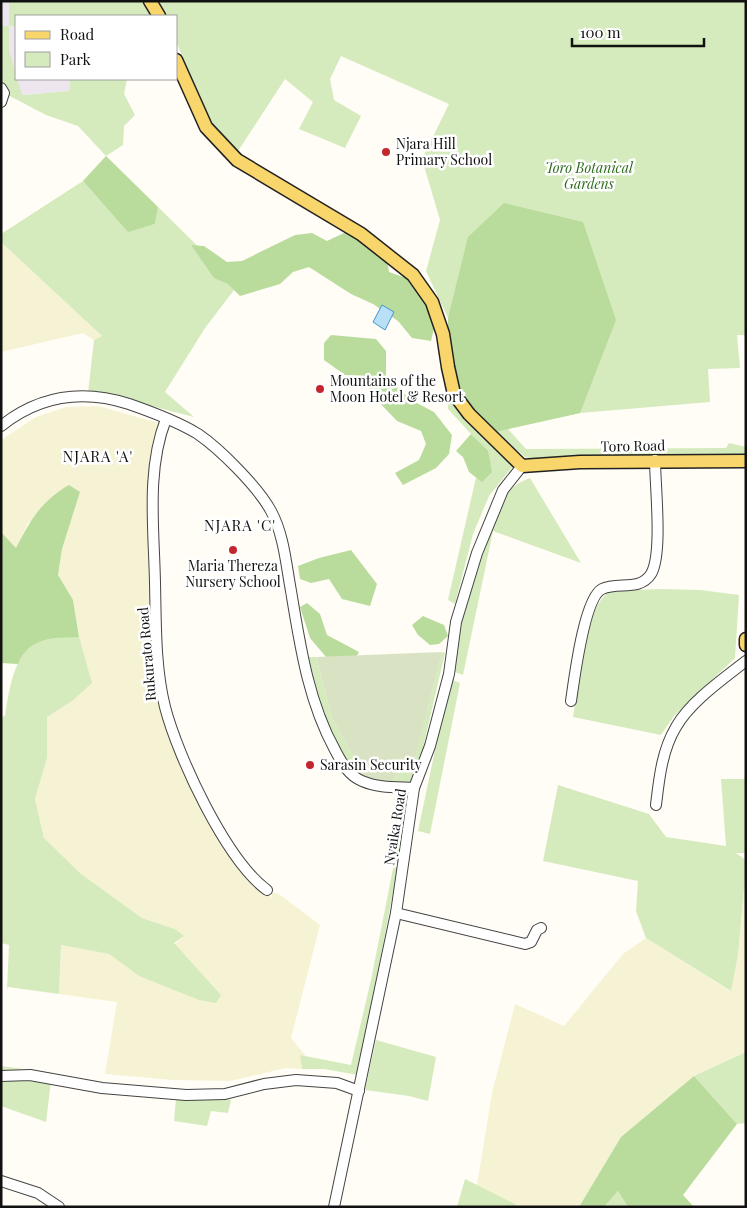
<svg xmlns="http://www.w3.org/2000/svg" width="747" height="1208" font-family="'Playfair Display',serif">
<rect width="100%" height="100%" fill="#fffdf5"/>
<g fill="#eee6ef">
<polygon points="1,1 9,1 9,26 16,27 16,78 9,50 9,26 1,26"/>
<polygon points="17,79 69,79 70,91 21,95"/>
</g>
<g fill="#f6f3d4">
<polygon points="1,242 102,336 94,340 83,333 1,352"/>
<polygon points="98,406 159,423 152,445 149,498 149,556 153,664 162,715 215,825 243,873 260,890 273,898 270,892 279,894 320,925 291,1038 305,1055 302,1069 286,1068 230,1081 173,1080 105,1074 117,1002 59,994 61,945 109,954 139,976 183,937 175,929 142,918 81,874 44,838 35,799 47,758 47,717 72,701 79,637 73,600 58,575 62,549 80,492 28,523 16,549 1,532 1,440 36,417 66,407"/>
<polygon points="746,867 746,1052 694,1076 621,1137 579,1207 521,1207 477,1185 492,1093 515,1004 564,1026 623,954 646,938 730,991 738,955"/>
</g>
<g fill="#d5ebbd">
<polygon points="9,1 150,1 159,16 16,16 16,27 9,26 9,50 22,95 70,91 69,79 127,79 124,94 135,115 124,126 123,145 106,156 78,126 46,115 4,93 1,88 1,26 9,26"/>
<polygon points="154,1 746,1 746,335 737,335 740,368 708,369 710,402 580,413 508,429 526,449 726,448 729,443 746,447 746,457 545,461 525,457 495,432 448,335 448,318 426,271 440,220 422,159 449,104 341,56 330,79 334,100 361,116 345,148 299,129 313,102 285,79 238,151 207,117 176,41 176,16 164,16"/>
<polygon points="83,181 128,231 155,224 158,207 224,272 234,290 205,328 165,392 194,417 101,393 88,393 94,340 102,336 1,242 1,234"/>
<polygon points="448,396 513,466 489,496 473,534 455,604 448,600 483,447 448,409"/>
<path d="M530 478 581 563 493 531 463 675 450 670C459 628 482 511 516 485 520 482 525 480 530 478Z"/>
<polygon points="661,589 700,590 739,595 735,658 674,716 661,735 573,717 585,640 594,609 608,591"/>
<path d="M79 637 92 683 72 701 47 717V758L35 799 44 838 81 874 142 918 175 929 184 936 174 943 221 995 216 1003 199 1000 139 976 109 954 61 945 59 994 8 987 7 990 9 945 1 943V717L5 716C9 690 15 643 47 638 57 636 69 637 79 637Z"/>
<polygon points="442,652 445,653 413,791 391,784 406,758 414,761"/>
<polygon points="307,657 316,657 332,718 365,777 357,778 326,729"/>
<polygon points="450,679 460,683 430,834 418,831"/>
<polygon points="721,779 746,779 746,853 736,853 746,860 746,867 738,955 731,991 646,938 636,911 638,881 543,861 558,785 649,814 666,837 726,846"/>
<polygon points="393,798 410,804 358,1075 324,1069 302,1069 300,1055 351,1065 371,980 404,813"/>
<polygon points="376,1040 436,1057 428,1101 409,1096 365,1090"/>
<polygon points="746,1052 746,1123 737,1124 694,1076"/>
<polygon points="1,1066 52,1073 46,1122 1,1106"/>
<polygon points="132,1087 231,1100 228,1113 211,1111 207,1126 174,1121 176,1098"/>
<polygon points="465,1179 521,1207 457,1207"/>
<polygon points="618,1191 628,1207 604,1207"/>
</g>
<g fill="#b9dc9c">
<polygon points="106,156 158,207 155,224 128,232 83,181"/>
<polygon points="504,203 583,222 616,320 580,413 495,432 458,394 448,335 448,318 468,237"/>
<polygon points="346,232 367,239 386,254 389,272 409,279 427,305 435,324 431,341 412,338 398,321 373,304 351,294 309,267 293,272 280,284 240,296 228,284 214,278 191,245 204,246 227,262 242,261 295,235 312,233 327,241"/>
<polygon points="331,335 376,339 386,351 386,376 411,400 434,412 452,435 449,454 436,468 403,485 395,473 419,460 426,444 421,431 397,421 374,397 361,376 345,375 324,360 324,343"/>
<polygon points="471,434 488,451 492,472 482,482 469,472 463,457 456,451"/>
<path d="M69 485 80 492 62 549 58 575 73 600 79 637C53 638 30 636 18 664L1 663V532L16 548C30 521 41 501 69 485Z"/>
<polygon points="351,550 377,584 370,606 342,599 329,579 311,583 300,579 298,566 319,558"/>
<polygon points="307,603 320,614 327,635 359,652 355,659 326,657 310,638 300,607"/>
<polygon points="423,616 444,625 448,636 439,644 430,645 418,635 412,625"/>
<polygon points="694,1076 737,1124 683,1195 694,1207 628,1207 618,1191 604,1207 579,1207 621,1137"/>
</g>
<polygon fill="#d9e3c4" points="442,652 414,762 406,758 391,784 365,777 332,718 316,657"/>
<polygon fill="#b9e0f7" stroke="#3f96cf" points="382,305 394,312 385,330 373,322"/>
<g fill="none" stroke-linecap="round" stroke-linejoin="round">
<defs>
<g id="minor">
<polyline points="1,88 4,93 1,102"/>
<path d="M166 419C146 470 154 529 155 583 156 624 155 667 165 707 178 757 226 860 267 890"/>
<path d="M1 426C40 395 82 389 129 404 152 412 177 421 198 434 220 449 258 487 271 511 284 535 286 564 291 591 300 645 308 701 335 750 342 763 348 775 362 781 378 788 396 787 414 788"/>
<path d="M571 701C574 681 584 598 602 589 618 581 639 592 651 574 663 554 655 485 655 460"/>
<path d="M656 805C659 779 662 750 676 727 690 702 723 679 746 661"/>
<polyline points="396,913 525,944 531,942 537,930 541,928"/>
<polyline points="1,1076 30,1075 102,1088 186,1095 225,1094 264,1084 296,1080 337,1083 359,1091"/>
<polyline points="1,1181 38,1193 59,1207"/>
<polyline points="334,1207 396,913 414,788 430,746 449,674 456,622 477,553 503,490 522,466"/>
</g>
<g id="major">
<polyline points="150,1 159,16"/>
<polyline points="176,60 206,127 237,160 361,234 413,275 432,302 443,334 448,367 454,394 469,414 522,466 580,462 746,461"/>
<polyline points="746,639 746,645"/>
</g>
</defs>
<use href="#minor" stroke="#444" stroke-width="12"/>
<use href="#major" stroke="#222" stroke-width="15"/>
<use href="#minor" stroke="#fff" stroke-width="10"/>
<use href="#major" stroke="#f9d66b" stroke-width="12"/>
</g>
<g fill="#c4262e" stroke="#fff" stroke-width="2">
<circle cx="386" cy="152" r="5"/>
<circle cx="320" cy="389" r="5"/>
<circle cx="233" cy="550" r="5"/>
<circle cx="310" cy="765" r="5"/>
</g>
<g text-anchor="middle" stroke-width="5" stroke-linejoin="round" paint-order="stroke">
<g font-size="14" fill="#111" stroke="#fff" text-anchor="start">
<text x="396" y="149">Njara Hill<tspan x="396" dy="16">Primary School</tspan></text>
<text x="330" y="386">Mountains of the<tspan x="330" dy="16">Moon Hotel &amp; Resort</tspan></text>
<text x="233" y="571" text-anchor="middle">Maria Thereza<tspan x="233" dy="16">Nursery School</tspan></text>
<text x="320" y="770">Sarasin Security</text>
</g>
<g font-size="14" font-style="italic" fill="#2f6b1f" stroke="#fff">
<text x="589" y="173">Toro Botanical<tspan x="589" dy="16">Gardens</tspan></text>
</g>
<g font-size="14" fill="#111" stroke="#fff">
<text transform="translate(633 446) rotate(-1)" y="5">Toro Road</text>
<text transform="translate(147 654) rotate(-95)" y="5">Rukurato Road</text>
<text transform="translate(395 827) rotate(-81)" y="5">Nyaika Road</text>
</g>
<g font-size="15" letter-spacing="1" fill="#111" stroke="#fff">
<text x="98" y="462">NJARA 'A'</text>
<text x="240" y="531">NJARA 'C'</text>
</g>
</g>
<rect width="747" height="1208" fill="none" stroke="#111111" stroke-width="5"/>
<rect x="15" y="15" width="162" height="65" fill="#ffffff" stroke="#a0a0a0"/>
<rect x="25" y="31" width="25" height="8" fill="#f9d66b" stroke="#a0a0a0"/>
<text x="60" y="40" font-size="15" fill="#111111">Road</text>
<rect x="25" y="52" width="25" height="15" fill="#d5ebbd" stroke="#a0a0a0"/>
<text x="60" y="65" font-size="15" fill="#111111">Park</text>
<path d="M572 38v8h132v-8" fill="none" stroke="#111111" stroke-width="2.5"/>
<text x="580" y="38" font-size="15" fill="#111111" stroke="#ffffff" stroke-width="4" paint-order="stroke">100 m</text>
</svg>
